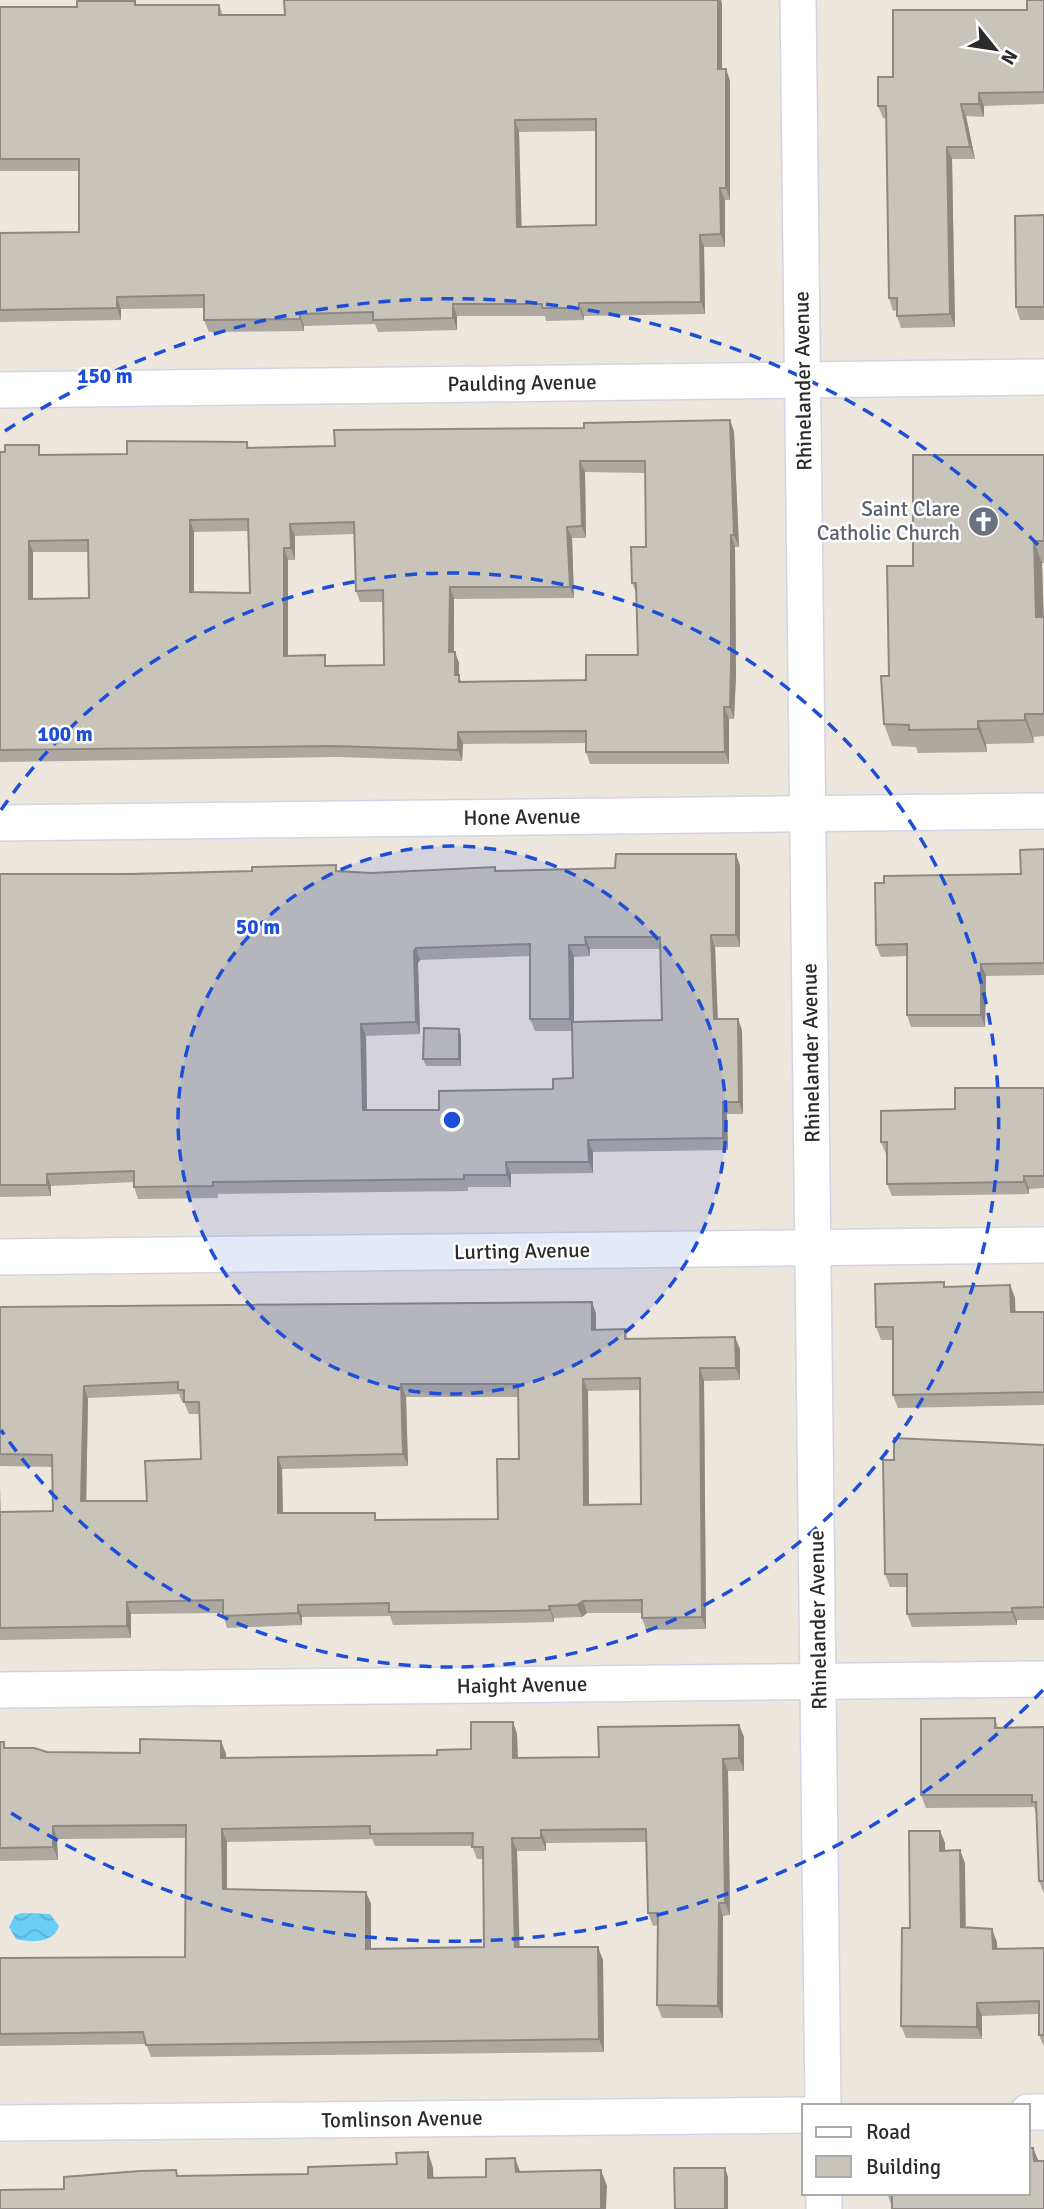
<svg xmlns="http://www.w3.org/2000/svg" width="1044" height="2209" font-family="Signika,sans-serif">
<defs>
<pattern id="water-waves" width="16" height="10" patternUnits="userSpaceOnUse" patternTransform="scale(1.75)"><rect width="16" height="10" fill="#69cef5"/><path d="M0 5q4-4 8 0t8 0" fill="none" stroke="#5bb1d2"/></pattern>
</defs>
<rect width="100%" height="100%" fill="#ede6dc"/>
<path fill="url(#water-waves)" d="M22 1913 50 1914 59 1926C54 1943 31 1943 16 1939L9 1927 15 1915Z"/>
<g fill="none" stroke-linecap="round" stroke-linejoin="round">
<defs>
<g id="street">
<polyline points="798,0 823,2106"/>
<polyline points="0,390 1044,377"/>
<polyline points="0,823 1044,811"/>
<polyline points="0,1257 1044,1245"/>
<polyline points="0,1690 1044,1679"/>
<polyline points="1028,2112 1044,2112"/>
<polyline points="0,2123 804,2115"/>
<polyline points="824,2193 824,2209"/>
</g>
</defs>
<use href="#street" stroke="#d1d4e4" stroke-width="38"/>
<use href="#street" stroke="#fff" stroke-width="35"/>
</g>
<g fill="#ada9a0" fill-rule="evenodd">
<path d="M284 0H721L722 4V69H726L730 81V200H725V247H704L705 314 584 316V320L546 321 545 316H457V330L378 332 375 324 304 326V331L209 332 204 320V308L121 309V320L0 322V233L79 232V171H0V7L219 5 223 15H285ZM596 131V225L521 227 519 132Z"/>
<polygon points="1044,0 1044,104 984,106 984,117 966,116 975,159 952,159 955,327 901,328 897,316 897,310 893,311 889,298 886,118 883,118 878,106 893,77 1027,10"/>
<polygon points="1044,215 1044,320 1020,320 1016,307"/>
<path d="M730 420 734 432 739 547H735L736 675 734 719H729V764H590L586 752V743L463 744 462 761 337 757 0 762V452L43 455 127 454 247 442 249 448 335 446 584 428ZM585 472 645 473 646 547 632 583 637 595 638 655 586 680 461 681 459 677V663L455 652H454V599L574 598 572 538H586ZM249 531 250 593 194 592V532ZM354 534 356 591 360 602H383L384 665 328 666 288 656V560H295V536ZM33 552H88L89 598 33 599Z"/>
<polygon points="1044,455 1044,563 1042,563 1044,617 1044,736 1033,737 1034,743 986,744 987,752 918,753 916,747 892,746 884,724 889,676 913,566"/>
<polygon points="1044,849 1044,975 986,976 985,1027 911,1027 907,1015 907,956 881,957 876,945 1021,874"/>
<path d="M736 854 740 866V947H715L718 1019 742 1030 743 1114H727L728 1150 593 1152V1173L511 1174V1187H468V1191L218 1194V1198L138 1199 134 1187V1182L51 1186V1196L0 1197V874L338 871 371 873 497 871 615 868ZM590 949H661L662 1020 574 1022V957L590 956ZM530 956V1019L535 1031H572L573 1078 553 1089 439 1110H367L366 1036 420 1034 418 963 420 960Z"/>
<polygon points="461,1035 461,1066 426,1066 423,1059"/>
<polygon points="1044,1088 1044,1188 1029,1189 1029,1194 892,1196 887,1184 887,1154 886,1154 881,1142 955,1109"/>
<polygon points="1010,1285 1015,1298 1015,1312 1044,1312 1044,1405 898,1408 893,1395 893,1340 881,1340 876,1327 946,1287"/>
<path d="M592 1302 596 1314V1330L625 1329 628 1339 740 1349V1380L704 1381 706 1629 646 1630 642 1618V1613H587L582 1617 554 1618V1622L509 1623 393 1625 390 1616 302 1617V1625L227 1628 223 1613 131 1614V1638L0 1640V1486L1 1512 53 1511 52 1467 0 1466V1307ZM640 1390 641 1504 589 1505 588 1391ZM179 1394 182 1402H184L189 1414H199L201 1459 147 1501H86L88 1398ZM406 1397H518L519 1459 498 1519 378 1520 283 1513 282 1469 408 1466Z"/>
<polygon points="1044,1445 1044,1620 1017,1620 1017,1625 912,1627 907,1614 907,1587 890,1587 885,1574 894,1460"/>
<polygon points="995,1718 998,1728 1044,1727 1044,1894 1039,1881 1037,1815 1034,1807 926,1808 921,1795"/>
<path d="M513 1722 517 1734 518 1758 599 1757 739 1725 744 1737V1771H728L730 1915 723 1916V2018H662L657 2005 658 1925 653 1926 648 1913 646 1842 546 1843V1851H517L519 1947 603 1960 604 2052 151 2057 146 2044 0 2046V1958L185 1957 186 1838 57 1839 58 1860 0 1861V1742L6 1748 47 1752 140 1753 221 1741 226 1754V1758L437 1755 471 1749ZM372 1839 375 1846H472L477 1859H483L484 1947 371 1949V1904L366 1892 227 1889V1842Z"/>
<polygon points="940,1831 945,1843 945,1850 965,1863 965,1927 997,1942 997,1949 1044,1948 1044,2047 1039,2035 1039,2014 982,2016 982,2039 906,2038 901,2026 910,1928"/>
<polygon points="1028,2148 1033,2148 1038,2161 1044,2161 1044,2209 892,2209 892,2204 891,2204 887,2193 1028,2193"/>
</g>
<g fill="#8d8982">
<polygon points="718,0 721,0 722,4 722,82 718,69"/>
<polygon points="726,69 730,81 730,200 726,188"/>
<polygon points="979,93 984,106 984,117 979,104"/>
<polygon points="961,104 966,116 975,159 970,147"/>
<polygon points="515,120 519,132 522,239 517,227"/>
<polygon points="947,147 952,159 955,327 950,314"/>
<polygon points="720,188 725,200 725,247 721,234"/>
<polygon points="700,235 704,247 705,314 701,302"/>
<polygon points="117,297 121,309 121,320 117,308"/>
<polygon points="579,303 584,316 584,320 579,308"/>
<polygon points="453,304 457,316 457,330 453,318"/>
<polygon points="300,314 304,326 304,331 300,319"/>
<polygon points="730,420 734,432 739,547 734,535"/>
<polygon points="580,461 585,472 586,538 582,526"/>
<polygon points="190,520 194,532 194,603 190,592"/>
<polygon points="290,524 295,536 295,560 291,548"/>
<polygon points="567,527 572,538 574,598 570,587"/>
<polygon points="731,535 735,547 736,675 734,719 730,707"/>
<polygon points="29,541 33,552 33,611 29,599"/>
<polygon points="1034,541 1042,563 1044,640 1036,617"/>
<polygon points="284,548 288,560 288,668 284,656"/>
<polygon points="450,587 454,599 454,663 449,652"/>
<polygon points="455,652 459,663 459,677 463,686 463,693 455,675"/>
<polygon points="724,707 729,719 729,764 725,752"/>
<polygon points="1025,714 1033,737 1034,743 1025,720"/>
<polygon points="978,721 986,744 987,752 978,729"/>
<polygon points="458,732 463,744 462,761 458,750"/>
<polygon points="736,854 740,866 740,947 736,935"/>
<polygon points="711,935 715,947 718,1031 714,1019"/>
<polygon points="585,937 590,949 590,956 586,945"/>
<polygon points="569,945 574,957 574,1031 570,1019"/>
<polygon points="416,948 420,960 418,963 420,1034 416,1022 414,951"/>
<polygon points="981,964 986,976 985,1027 981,1015"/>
<polygon points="738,1019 742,1030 743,1114 739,1102"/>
<polygon points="361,1024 366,1036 367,1121 363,1110"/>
<polygon points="459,1029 461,1035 461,1066 459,1059"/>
<polygon points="723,1102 727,1114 728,1150 723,1138"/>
<polygon points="588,1140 593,1152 593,1173 589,1162"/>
<polygon points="506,1162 511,1174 511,1187 507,1175"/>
<polygon points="47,1174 51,1186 51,1196 47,1185"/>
<polygon points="1024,1176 1029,1189 1029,1194 1024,1182"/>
<polygon points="1010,1285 1015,1298 1016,1325 1011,1312"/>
<polygon points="592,1302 596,1314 596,1343 592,1330"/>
<polygon points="735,1337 740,1349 740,1380 736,1368"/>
<polygon points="700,1368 704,1381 706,1629 702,1617"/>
<polygon points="583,1379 588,1391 589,1517 584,1505"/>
<polygon points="401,1384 406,1397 408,1466 403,1454"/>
<polygon points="84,1386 88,1398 86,1513 81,1501"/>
<polygon points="278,1457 282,1469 283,1526 278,1513"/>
<polygon points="583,1601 587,1613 582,1617 577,1605"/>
<polygon points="127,1602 131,1614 131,1638 127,1626"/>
<polygon points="298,1605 302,1617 302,1625 298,1613"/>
<polygon points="549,1606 554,1618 554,1622 550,1610"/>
<polygon points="1012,1608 1017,1620 1017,1625 1012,1612"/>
<polygon points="513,1722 517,1734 518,1771 513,1758"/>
<polygon points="739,1725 744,1737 744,1771 739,1758"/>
<polygon points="221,1741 226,1754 226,1771 221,1758"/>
<polygon points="723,1759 728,1771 730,1915 725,1903"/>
<polygon points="53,1826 57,1839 58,1860 53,1847"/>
<polygon points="222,1829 227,1842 227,1902 223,1889"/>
<polygon points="541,1830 546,1843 546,1851 541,1838"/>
<polygon points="940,1831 945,1843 945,1863 940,1851"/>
<polygon points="512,1838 517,1851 520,1960 515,1947"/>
<polygon points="960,1850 965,1863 966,1940 961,1927"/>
<polygon points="366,1892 371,1904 371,1962 366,1949"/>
<polygon points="719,1903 723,1916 723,2018 718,2006"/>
<polygon points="992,1929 997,1942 998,1962 993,1949"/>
<polygon points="598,1947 603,1960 604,2052 599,2039"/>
<polygon points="977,2003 982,2016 982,2039 977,2027"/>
<polygon points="1033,2148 1039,2162 1034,2161"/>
<polygon points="428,2152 433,2168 434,2193 428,2178"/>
<polygon points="515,2158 521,2174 516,2172"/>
<polygon points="725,2168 728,2177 728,2209 725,2209"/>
<polygon points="601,2170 607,2186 606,2209 601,2209"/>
</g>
<g fill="#c9c4ba" stroke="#8d8982" stroke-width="2" fill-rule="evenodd">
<path d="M284 0H718V69H726V188H720L721 234 700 235 701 302 579 303V308H542V304H453V318L373 320V312L300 314V319L204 320V295L117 297V308L0 310V233L79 232V159H0V7H77V1H135V5H219V15H285ZM596 119V225L517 227 515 120Z"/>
<polygon points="1027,0 1044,0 1044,92 979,93 979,104 961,104 970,147 947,147 950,314 897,316 897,298 889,298 886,106 878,106 878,77 893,77 893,10 1027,10"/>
<polygon points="1044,215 1044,307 1016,307 1015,216"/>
<path d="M730 420 734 535H731V663L730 707H724L725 752H586V731L458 732V750L333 746 0 750V452H5V445H39V455L127 454V441L247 442V448L335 446 334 430 584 428V423ZM580 461H645L646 547H631L632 583H636L638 655H586V680L459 682V675H455V652H449L450 587H570L567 527 582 526ZM248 519 250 593 190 592V520ZM354 522 356 591 383 590 384 665 325 666V655L284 656V548H291L290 524ZM88 540 89 598 29 599V541Z"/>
<polygon points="913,455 1044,455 1044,541 1034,541 1036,617 1044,617 1044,714 1025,714 1025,720 978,721 978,729 909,730 909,725 884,724 881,676 889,676 887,566 913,566"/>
<polygon points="1044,849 1044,963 981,964 981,1015 907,1015 907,944 876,945 875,883 884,883 884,876 1021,874 1020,850"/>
<path d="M616 854H736V935H711L714 1019H738L739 1102H723V1138L588 1140 589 1162H506L507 1175H464V1179L213 1182V1186L134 1187V1171L47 1174V1185H0V874H134L252 871V867L336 865V871L371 873 495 867V871L615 868ZM585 937H660L662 1020 572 1022 573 1078 553 1079V1089L439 1091V1110H363L361 1024 416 1022 414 951 416 948 530 944V1019H570L569 945H586Z"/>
<polygon points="424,1028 459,1029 459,1059 423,1059"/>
<polygon points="955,1088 1044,1088 1044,1176 1024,1176 1024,1182 887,1184 887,1142 881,1142 881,1111 955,1109"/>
<polygon points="944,1282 944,1287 1010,1285 1011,1312 1044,1312 1044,1392 893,1395 893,1327 876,1327 875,1284"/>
<path d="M592 1302V1330L625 1329V1339L735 1337 736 1368H700L702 1617 642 1618V1600L583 1601 577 1605 549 1606 550 1610 504 1611 389 1612V1603L298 1605V1613L223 1616V1600L127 1602V1626L0 1628V1512L53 1511 52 1455 0 1454V1307ZM640 1378 641 1504 584 1505 583 1379ZM178 1382V1390H184V1402H199L201 1459 145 1461 147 1501H81L84 1386ZM401 1384H518L519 1459H497L498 1519 375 1520V1513H278V1457L403 1454Z"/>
<polygon points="894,1438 1044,1445 1044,1607 1012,1608 1012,1612 907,1614 907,1574 885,1574 883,1460 894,1460"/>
<polygon points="995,1718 995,1728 1044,1727 1044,1881 1039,1881 1036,1802 1032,1802 1032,1795 921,1795 921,1719"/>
<path d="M471 1722H513V1758L599 1757 598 1727 739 1725V1758L723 1759 725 1903H719L718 2006 657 2005 658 1913H648L646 1829 541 1830V1838H512L515 1947H598L599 2039 146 2045 143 2032 0 2034V1958L185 1957 186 1825 53 1826V1847L0 1848V1742H4V1748H34L47 1752 140 1753V1739L221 1741V1758L437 1755V1750L471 1749ZM370 1826V1834L473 1833 472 1847H483L484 1947 366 1949V1892L223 1889 222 1829Z"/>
<polygon points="909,1831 940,1831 940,1851 960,1850 961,1927 992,1929 993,1949 1044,1948 1044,2035 1039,2035 1039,2001 977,2003 977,2027 901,2026 902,1928 910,1928"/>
<polygon points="1028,2148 1033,2148 1034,2161 1044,2161 1044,2209 892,2209 892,2193 1028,2193"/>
<polygon points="428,2152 428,2178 486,2177 486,2159 515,2158 516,2172 601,2170 601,2209 0,2209 0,2190 64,2189 64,2177 140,2171 176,2170 177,2176 308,2174 308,2167 397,2164 396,2153"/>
<polygon points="674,2168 725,2168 725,2209 675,2209"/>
</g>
<circle cx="452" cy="1120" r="274" fill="#1d4ed8" fill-opacity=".12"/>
<g fill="none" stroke="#1d4ed8" stroke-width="3.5" stroke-dasharray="12 9">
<circle cx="452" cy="1120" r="274"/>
<path d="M1 810A547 547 0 1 1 1 1430"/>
<path d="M1043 1690A821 821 0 0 1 5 1809M5 431A821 821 0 0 1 1043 550"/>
</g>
<defs>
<symbol id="church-disc" viewBox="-11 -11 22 22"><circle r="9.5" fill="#6b7280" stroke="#fff"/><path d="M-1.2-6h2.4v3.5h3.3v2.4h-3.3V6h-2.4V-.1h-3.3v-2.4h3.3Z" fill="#fff"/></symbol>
</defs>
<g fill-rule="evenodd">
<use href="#church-disc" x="966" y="504" width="35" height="35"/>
</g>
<g text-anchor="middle" stroke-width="5" stroke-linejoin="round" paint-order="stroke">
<g font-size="21" fill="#2b2b2b" stroke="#fff">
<text transform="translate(803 381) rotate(-91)" y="7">Rhinelander Avenue</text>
<text transform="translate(522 383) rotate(-1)" y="7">Paulding Avenue</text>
<text transform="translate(522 817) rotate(-1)" y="7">Hone Avenue</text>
<text transform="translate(811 1053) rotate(-91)" y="7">Rhinelander Avenue</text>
<text transform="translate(522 1251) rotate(-1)" y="7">Lurting Avenue</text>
<text transform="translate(818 1620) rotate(-91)" y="7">Rhinelander Avenue</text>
<text transform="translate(522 1685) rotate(-1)" y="7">Haight Avenue</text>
<text transform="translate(402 2119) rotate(-1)" y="7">Tomlinson Avenue</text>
</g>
<g font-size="21" fill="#5b616d" stroke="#fff" text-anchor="end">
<text x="960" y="516">Saint Clare<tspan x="960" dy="24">Catholic Church</tspan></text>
</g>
</g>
<circle cx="452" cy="1120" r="10" fill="#1d4ed8" stroke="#fff" stroke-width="3.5"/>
<g font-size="21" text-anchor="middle" font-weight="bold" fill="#1d4ed8" stroke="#fff" stroke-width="5" stroke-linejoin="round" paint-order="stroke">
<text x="105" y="383">150 m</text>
<text x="65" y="741">100 m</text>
<text x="258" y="934">50 m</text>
</g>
<rect x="802" y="2104" width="228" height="91" fill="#ffffff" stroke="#aaaaaa" stroke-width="2"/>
<rect x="816" y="2127" width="35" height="10" fill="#ffffff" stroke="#aaaaaa" stroke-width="2"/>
<text x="866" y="2139" font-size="21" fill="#2b2b2b">Road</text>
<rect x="816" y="2156" width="35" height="21" fill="#c9c4ba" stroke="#aaaaaa" stroke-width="2"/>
<text x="866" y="2174" font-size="21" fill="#2b2b2b">Building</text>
<g transform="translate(995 49) rotate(120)" stroke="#ffffff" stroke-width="5" paint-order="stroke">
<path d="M0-5L12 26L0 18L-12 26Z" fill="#2b2b2b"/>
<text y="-10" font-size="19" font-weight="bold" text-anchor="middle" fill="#2b2b2b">N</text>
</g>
</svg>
